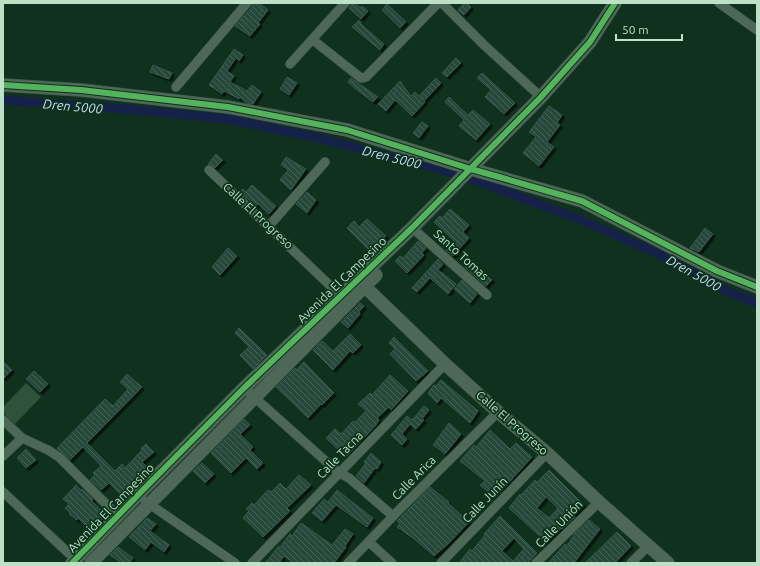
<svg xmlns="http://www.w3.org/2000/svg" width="760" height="566" font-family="Ubuntu,sans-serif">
<defs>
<pattern id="building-back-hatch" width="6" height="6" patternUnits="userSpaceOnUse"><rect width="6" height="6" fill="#27483b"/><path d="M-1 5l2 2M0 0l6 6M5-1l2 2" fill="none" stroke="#446256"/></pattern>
<filter id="shadow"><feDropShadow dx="2.5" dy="2.5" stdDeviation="0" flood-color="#0009"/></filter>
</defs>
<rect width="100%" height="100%" fill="#0f311e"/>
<polygon fill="#2d543a" points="26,383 41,397 15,424 3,413 3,407"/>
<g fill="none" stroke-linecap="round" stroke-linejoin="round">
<polyline stroke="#16214a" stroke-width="9" points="3,100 124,109 227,119 318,138 458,174 579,219 659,254 729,292 757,303"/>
</g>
<g fill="url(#building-back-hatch)" stroke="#35594b" fill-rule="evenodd" filter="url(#shadow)">
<polygon points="253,3 259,3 268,10 258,23 260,24 250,36 235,26 252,7"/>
<polygon points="352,3 355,3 361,8 362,6 368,11 361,19 349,8"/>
<polygon points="464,3 467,3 471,7 464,15 458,10"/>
<polygon points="387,4 406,22 400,28 382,10"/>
<polygon points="359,20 363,26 384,44 380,50 352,27"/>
<polygon points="234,49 243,55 239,61 236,58 227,71 234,76 230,82 247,91 252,85 261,92 253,104 247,103 240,97 239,99 224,91 222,94 209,85"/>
<polygon points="456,58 461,63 447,77 442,73"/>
<polygon points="153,65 172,73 169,79 150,72"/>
<polygon points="482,73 515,103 504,114 485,97 491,90 477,78"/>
<polygon points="287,77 297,83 289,95 280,89"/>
<polygon points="351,78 378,97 373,102 354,88 354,87 348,82"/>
<polygon points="436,78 441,83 424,101 425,102 412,116 395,100 386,111 378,104 400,81 411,96 415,92 419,96"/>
<polygon points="449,97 468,115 473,110 490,124 476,140 459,126 464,120 445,102"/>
<polygon points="549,106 562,115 557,123 560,125 547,142 554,147 539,166 523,153 536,137 529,132"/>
<polygon points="422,122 428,126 419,138 413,133"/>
<polygon points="216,154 223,160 215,168 208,164"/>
<polygon points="286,157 306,169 291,190 280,180 288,170 281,165"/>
<polygon points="252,185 276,206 269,214 258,204 256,206 240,192 243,189 246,192"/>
<polygon points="307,192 316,200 307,213 296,204"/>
<polygon points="450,209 469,225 463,232 469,238 453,256 446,250 454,241 434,222 440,216 442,218"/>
<polygon points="367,219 386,236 378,244 369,250 347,228 354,221 359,227"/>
<polygon points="705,228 713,234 699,252 690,248"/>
<polygon points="418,241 426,248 422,253 424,255 407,273 395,261 400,256 403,258"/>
<polygon points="228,248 237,256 220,275 212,267"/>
<polygon points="438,259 443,264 438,270 456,284 448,294 430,278 417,292 412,288"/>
<polygon points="469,262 482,272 483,271 492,280 486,286 465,267"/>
<polygon points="462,280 477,294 470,303 454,289"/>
<polygon points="360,303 364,306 359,312 360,314 348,328 341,322"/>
<polygon points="239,328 267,355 253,369 240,355 249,347 235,333"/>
<polygon points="350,334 361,345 353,353 350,351 333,370 313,350 322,341 333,351"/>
<polygon points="394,337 428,371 416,381 390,354 395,349 389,343"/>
<polygon points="3,361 12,370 3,379"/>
<polygon points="304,362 334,393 322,405 321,404 308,418 276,387 295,368 296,370"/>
<polygon points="34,371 48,384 40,392 26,379"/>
<polygon points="127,374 142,387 87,443 115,471 122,464 125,468 142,450 141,448 146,444 154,452 142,462 151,471 145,476 142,474 126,491 128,494 124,498 109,483 101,490 90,480 95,475 93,473 101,466 83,447 70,460 57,448 105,399 113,406 128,389 120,382"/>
<polygon points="390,375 408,391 391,410 389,407 377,418 379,420 376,425 346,457 326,438 335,429 341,434 353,421 355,422 366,411 358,404 370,393 372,395"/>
<polygon points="441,380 478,411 470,423 441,398 437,403 428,393 434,385 436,386"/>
<polygon points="424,406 429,410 422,419 424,420 416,429 410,424 402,434 407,439 402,445 391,435 407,416 412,420"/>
<polygon points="244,419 250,425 240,434 253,447 250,450 263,463 257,469 246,458 231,473 211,453"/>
<polygon points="449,423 461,434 445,454 433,445"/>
<polygon points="490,430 510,449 516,443 532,457 495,498 480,485 485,481 460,461 474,445 476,447"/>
<polygon points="26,449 36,460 26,468 17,458"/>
<polygon points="371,453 381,462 377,469 375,468 364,483 356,476 366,463 364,462"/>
<polygon points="202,463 214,474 205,483 193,471"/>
<path d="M549 470 584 505 574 515 575 517 562 529 561 528 556 534 554 533 547 543 509 508 520 494 521 495 535 480 537 482ZM546 497 558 508 549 518 537 508Z"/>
<polygon points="299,475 311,485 287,508 290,511 263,537 243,518 249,511 246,509 252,503 254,505 268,490 271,492 280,483 286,489"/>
<polygon points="76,485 81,490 82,489 93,499 92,501 106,515 91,531 78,518 77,520 69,514 70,513 65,508 69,504 63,499"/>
<polygon points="430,487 449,502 448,503 469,522 448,544 434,556 414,539 397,527 400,523 397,521"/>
<polygon points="337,490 373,518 367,527 336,505 322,521 312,513 324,499 328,502"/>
<path d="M500 516 537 553 528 563H459L470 549 472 551 485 535 484 534ZM514 538 524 549 513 561 502 551Z"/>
<polygon points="147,518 156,524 150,531 169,545 164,552 151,542 145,550 129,537"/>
<polygon points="589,520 600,529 574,563 548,563 565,544 567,546 575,533"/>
<polygon points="301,523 332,545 345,529 353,534 345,546 346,547 334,563 293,563 284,556 279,563 265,563 279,546 280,547 290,534 292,536"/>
<polygon points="617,532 631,546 615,563 585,563"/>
<polygon points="118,547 133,558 129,563 121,563 110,555"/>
</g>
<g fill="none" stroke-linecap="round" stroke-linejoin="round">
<defs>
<g id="street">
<polyline points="442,3 484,45 541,97"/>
<polyline points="719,3 757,30"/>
<polyline points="313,40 361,78 366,77 438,3"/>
<polyline points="290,64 345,3"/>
<polyline points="176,87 247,3"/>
<polyline points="209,170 341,296"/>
<polyline points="269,226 325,162"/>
<polyline points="418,233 487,295"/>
<polyline points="244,388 339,473 349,478 393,516"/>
<polyline points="3,420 22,438"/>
<polyline points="3,456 22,438 48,450 59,457 118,516"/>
<polyline points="3,492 76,560"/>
<polyline points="145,501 235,563"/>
<polyline points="369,542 392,563"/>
<polyline points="252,563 445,364"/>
<polyline points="348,563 401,508 498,412"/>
<polyline points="441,563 547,453"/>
<polyline points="536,563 599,502"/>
<polyline points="631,563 648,546"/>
</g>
<g id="secondary">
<polyline points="3,85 81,90 228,107 347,130 471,169 582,201 717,271 757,287"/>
<polyline points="359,281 445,364 498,412 547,453 599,502 668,563"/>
<polyline points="72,563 137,496 244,388 412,228 541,97 590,42 615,3"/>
<polyline points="91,563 376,275"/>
</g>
</defs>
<use href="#street" stroke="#304939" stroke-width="10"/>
<use href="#secondary" stroke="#304939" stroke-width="14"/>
<use href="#street" stroke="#4d6857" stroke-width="9"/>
<use href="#secondary" stroke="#4d6857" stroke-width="13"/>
<defs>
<g id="cycleway">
<polyline points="3,85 81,90 228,107 347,130 471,169 582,201 717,271 757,287"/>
<polyline points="72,563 137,496 244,388 412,228 541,97 590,42 615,3"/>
</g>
</defs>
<use href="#cycleway" stroke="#0b321a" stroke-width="8"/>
<use href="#cycleway" stroke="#56b35d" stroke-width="6"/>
</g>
<g text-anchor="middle" stroke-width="3.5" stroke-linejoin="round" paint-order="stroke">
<g font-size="12" fill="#bde0c6" stroke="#0b321a">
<text transform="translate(258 216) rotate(43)" y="4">Calle El Progreso</text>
<text transform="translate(461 255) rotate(42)" y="4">Santo Tomas</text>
<text transform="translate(342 280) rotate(-44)" y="4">Avenida El Campesino</text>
<text transform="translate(512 423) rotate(41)" y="4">Calle El Progreso</text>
<text transform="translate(340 455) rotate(-46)" y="4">Calle Tacna</text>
<text transform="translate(414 478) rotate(-45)" y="4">Calle Arica</text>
<text transform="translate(485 500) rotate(-46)" y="4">Calle Junín</text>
<text transform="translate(111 508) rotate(-46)" y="4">Avenida El Campesino</text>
<text transform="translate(559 524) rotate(-45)" y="4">Calle Unión</text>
</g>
<g font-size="13" font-style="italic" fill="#d2dcfd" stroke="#0b321a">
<text transform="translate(73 106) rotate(5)" y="5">Dren 5000</text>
<text transform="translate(392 157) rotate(14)" y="5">Dren 5000</text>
<text transform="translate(694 273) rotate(29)" y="5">Dren 5000</text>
</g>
</g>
<rect width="760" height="566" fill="none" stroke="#bde0c6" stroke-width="8"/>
<path d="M616 34v6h66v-6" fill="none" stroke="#bde0c6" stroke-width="2"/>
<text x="622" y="34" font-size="12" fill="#bde0c6" stroke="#0b321a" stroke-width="3" paint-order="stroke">50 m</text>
</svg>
